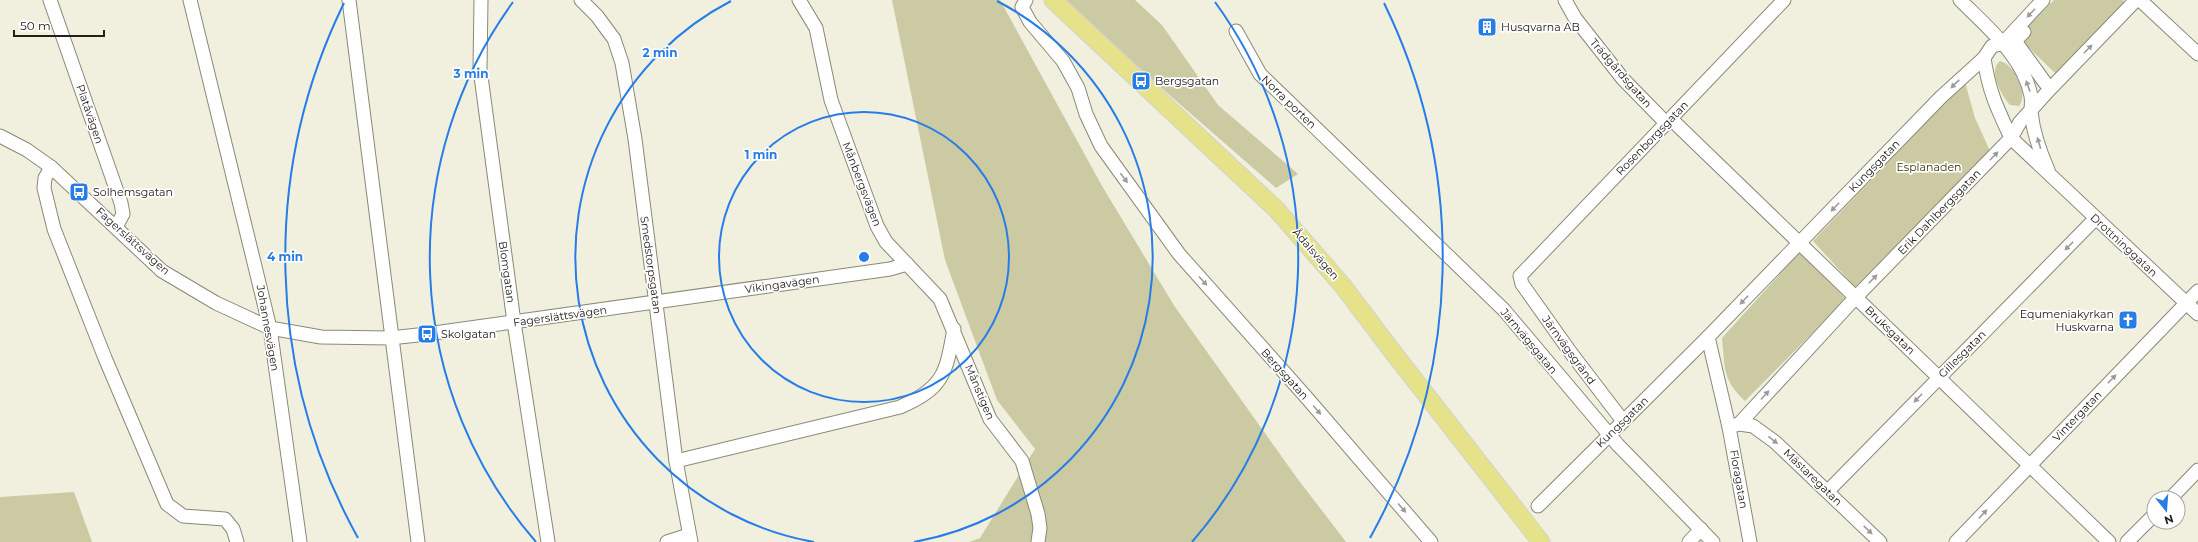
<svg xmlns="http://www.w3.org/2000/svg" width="2198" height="542" font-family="Montserrat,sans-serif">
<rect width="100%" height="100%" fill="#f1f0df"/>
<g fill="#cbcaa2">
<polygon points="892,0 1000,0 1102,186 1175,307 1297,478 1346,542 969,542 980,538 1035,449 997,400 945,260"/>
<polygon points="1066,0 1135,0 1162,25 1218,105 1298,174 1276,188 1159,86"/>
<polygon points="2054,0 2123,0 2125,3 2057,75 2020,39 2025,28"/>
<path d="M2000 61C2015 65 2029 93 2019 106L2010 105C2002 96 1987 71 2000 61Z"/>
<polygon points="1965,82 1975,118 1990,151 1855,287 1813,241"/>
<path d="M1800 252 1846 299 1745 401C1722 380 1725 367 1722 338Z"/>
<polygon points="74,492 92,542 0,542 0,497"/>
</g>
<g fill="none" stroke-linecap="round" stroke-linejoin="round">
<defs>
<g id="minor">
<polyline points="50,0 121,203 123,214 116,227"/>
<polyline points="190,0 270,328 300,542"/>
<polyline points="349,0 418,542"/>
<polyline points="481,0 480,69 514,322 548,542"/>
<polyline points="581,0 597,16 614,39 622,63 635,139 676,461 691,542"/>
<polyline points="799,0 816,28 831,100 877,226 886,242 940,299 990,419 1022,461 1038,514 1040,528 1038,542"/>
<polyline points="1026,0 1022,7 1030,22 1063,61 1078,88 1086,114 1101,146 1179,254 1307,398 1431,542"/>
<polyline points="1565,0 1575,18 1623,79 1667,124"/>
<path d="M1960 0C1987 27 2024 57 2031 96 2032 101 2031 107 2031 112 2033 131 2040 152 2048 170"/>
<polyline points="2140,0 2198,54"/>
<polyline points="1236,31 1260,74 1504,310 1618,445 1713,542"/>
<polyline points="2024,32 2015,41 2046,84"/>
<path d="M1984 58C1989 92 1997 108 2011 138L2198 314"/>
<polyline points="1671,119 2109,542"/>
<polyline points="0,136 27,150 51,167 162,271 216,303 270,328 321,337 390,338 427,334 890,269 907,264"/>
<polyline points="51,167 45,178 44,188 54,229 105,358 167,504 183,516 225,519 233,529 237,542"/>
<polyline points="1623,421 1571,353 1522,284 1520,276 1784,0"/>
<polyline points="1739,424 1856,297 2011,138 2020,122 2050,89 2136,0"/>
<polyline points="1729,427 1708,337 1941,97 1984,58 1992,46 2002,44 2043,0"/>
<path d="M676 461 900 407C944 388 946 373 954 329"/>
<polyline points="1828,491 2096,218"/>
<polyline points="2171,498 2198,470"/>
<polyline points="1538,506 1708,337"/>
<polyline points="667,542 689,535"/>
<polyline points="1689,542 1701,529"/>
<polyline points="1750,542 1729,427 1739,424 1753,426 1775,442 1880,542"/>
<polyline points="1956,542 2198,291"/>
<polyline points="2127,542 2154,515"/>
</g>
<polyline id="major" points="1053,0 1277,210 1343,286 1392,351 1541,542"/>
</defs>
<use href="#minor" stroke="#898979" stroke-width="15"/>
<use href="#major" stroke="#d3d2d1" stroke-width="19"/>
<use href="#minor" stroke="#fff" stroke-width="13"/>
<use href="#major" stroke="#e6e28a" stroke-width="17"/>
</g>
<defs><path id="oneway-solid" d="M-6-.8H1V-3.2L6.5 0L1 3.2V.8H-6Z"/></defs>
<g fill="#9b9b98">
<use href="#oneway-solid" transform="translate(2031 13) rotate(134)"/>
<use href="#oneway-solid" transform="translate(2088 49) rotate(-45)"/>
<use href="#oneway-solid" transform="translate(1955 84) rotate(136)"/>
<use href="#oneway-solid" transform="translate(2028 86) rotate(-110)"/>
<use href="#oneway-solid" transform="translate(2039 143) rotate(-106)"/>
<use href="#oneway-solid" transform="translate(1994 156) rotate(-46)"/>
<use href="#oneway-solid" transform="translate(1124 178) rotate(53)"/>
<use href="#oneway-solid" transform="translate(1835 207) rotate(134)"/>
<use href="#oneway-solid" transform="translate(2069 246) rotate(135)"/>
<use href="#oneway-solid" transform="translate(1873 279) rotate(-46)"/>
<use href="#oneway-solid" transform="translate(1203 281) rotate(48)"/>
<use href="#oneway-solid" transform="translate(1744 300) rotate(134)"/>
<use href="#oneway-solid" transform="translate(2112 379) rotate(-46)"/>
<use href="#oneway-solid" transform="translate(1765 395) rotate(-48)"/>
<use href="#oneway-solid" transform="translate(1918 398) rotate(134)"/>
<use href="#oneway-solid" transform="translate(1317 410) rotate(49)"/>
<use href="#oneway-solid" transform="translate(1773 440) rotate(38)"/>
<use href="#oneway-solid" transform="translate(1402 508) rotate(49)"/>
<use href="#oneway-solid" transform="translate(1983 514) rotate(-47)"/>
<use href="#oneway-solid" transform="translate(1868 530) rotate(44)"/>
</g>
<g fill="none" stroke="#267de8" stroke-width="2">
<circle cx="864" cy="257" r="145"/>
<path d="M814 542A289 289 0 0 1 731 1M997 1A289 289 0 0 1 914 542"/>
<path d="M536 542A434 434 0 0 1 513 2M1215 2A434 434 0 0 1 1192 542"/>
<path d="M358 538A579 579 0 0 1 344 3M1384 3A579 579 0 0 1 1370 538"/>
</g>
<defs>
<symbol id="building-square" viewBox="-11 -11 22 22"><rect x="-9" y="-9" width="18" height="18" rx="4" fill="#267de8" stroke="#fff"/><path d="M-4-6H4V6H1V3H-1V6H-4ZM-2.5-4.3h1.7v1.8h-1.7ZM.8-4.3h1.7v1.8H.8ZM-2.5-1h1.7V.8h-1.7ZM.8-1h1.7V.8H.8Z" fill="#fff"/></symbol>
<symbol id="bus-square" viewBox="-11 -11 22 22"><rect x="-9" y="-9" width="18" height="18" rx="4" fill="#267de8" stroke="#fff"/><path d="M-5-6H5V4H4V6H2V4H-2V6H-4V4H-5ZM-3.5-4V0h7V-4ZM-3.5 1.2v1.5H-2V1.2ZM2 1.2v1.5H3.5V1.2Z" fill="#fff"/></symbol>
<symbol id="church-square" viewBox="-11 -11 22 22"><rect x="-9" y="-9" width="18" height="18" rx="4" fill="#267de8" stroke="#fff"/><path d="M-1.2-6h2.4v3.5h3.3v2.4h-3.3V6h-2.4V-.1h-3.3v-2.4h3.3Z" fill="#fff"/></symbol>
</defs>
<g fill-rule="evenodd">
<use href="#building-square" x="1476" y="16" width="22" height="22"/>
<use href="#bus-square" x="1130" y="70" width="22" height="22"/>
<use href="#bus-square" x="68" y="181" width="22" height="22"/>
<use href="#church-square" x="2117" y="309" width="22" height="22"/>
<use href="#bus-square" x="416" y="323" width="22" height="22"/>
</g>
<g text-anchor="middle" stroke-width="3.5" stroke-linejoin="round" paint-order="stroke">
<g font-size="11" fill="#21201a" stroke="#fff" text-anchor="start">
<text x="1501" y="31">Husqvarna AB</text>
<text x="1155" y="85">Bergsgatan</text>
<text x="93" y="196">Solhemsgatan</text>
<text x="2114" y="318" text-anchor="end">Equmeniakyrkan<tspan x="2114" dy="13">Huskvarna</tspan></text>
<text x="441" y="338">Skolgatan</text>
</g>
<g font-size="11" fill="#21201a" stroke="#fff">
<text transform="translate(1621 73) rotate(49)" y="4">Trädgårdsgatan</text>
<text transform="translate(1289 102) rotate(44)" y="4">Norra porten</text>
<text transform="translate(90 114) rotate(71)" y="4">Platåvägen</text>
<text transform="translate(1652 138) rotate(-46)" y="4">Rosenborgsgatan</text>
<text transform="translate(1874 166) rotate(-46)" y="4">Kungsgatan</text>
<text transform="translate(862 184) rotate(69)" y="4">Månbergsvägen</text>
<text transform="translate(1939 212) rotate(-46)" y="4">Erik Dahlbergsgatan</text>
<text transform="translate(133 241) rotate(42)" y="4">Fagerslättsvägen</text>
<text transform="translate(2124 245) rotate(43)" y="4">Drottninggatan</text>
<text transform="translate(1316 254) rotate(49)" y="4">Ådalsvägen</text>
<text transform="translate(651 265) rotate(82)" y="4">Smedstorpsgatan</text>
<text transform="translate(507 272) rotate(82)" y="4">Blomgatan</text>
<text transform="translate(782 284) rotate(-8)" y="4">Vikingavägen</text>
<text transform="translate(560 316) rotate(-8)" y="4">Fagerslättsvägen</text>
<text transform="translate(268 328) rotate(80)" y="4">Johannesvägen</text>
<text transform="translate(1890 330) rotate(44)" y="4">Bruksgatan</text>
<text transform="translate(1529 341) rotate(50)" y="4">Järnvägsgatan</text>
<text transform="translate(1569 350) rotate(54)" y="4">Järnvägsgränd</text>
<text transform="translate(1962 354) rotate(-45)" y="4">Gillesgatan</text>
<text transform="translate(1285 374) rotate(48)" y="4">Bergsgatan</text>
<text transform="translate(980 392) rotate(67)" y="4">Månstigen</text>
<text transform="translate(2077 416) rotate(-46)" y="4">Vintergatan</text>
<text transform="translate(1622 422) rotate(-44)" y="4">Kungsgatan</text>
<text transform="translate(1813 477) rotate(44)" y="4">Mästaregatan</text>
<text transform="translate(1739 479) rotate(80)" y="4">Floragatan</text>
</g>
<g font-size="11" fill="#373508" stroke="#fff">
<text x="1929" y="171">Esplanaden</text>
</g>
</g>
<circle cx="864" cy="257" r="6" fill="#267de8" stroke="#fff" stroke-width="2"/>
<g font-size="12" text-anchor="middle" font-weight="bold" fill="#267de8" stroke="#fff" stroke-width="3.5" stroke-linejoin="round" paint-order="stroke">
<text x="660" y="57">2 min</text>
<text x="471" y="78">3 min</text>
<text x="761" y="159">1 min</text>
<text x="285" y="261">4 min</text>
</g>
<g transform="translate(2166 510) rotate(163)"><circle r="19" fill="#ffffff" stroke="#a6a6a3"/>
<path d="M0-3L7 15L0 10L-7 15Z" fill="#267de8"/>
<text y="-6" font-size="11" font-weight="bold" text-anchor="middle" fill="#21201a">N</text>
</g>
<path d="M14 30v6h90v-6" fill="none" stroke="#21201a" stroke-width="2"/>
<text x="20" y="30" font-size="12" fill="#21201a" stroke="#ffffff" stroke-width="3" paint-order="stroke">50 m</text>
</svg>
